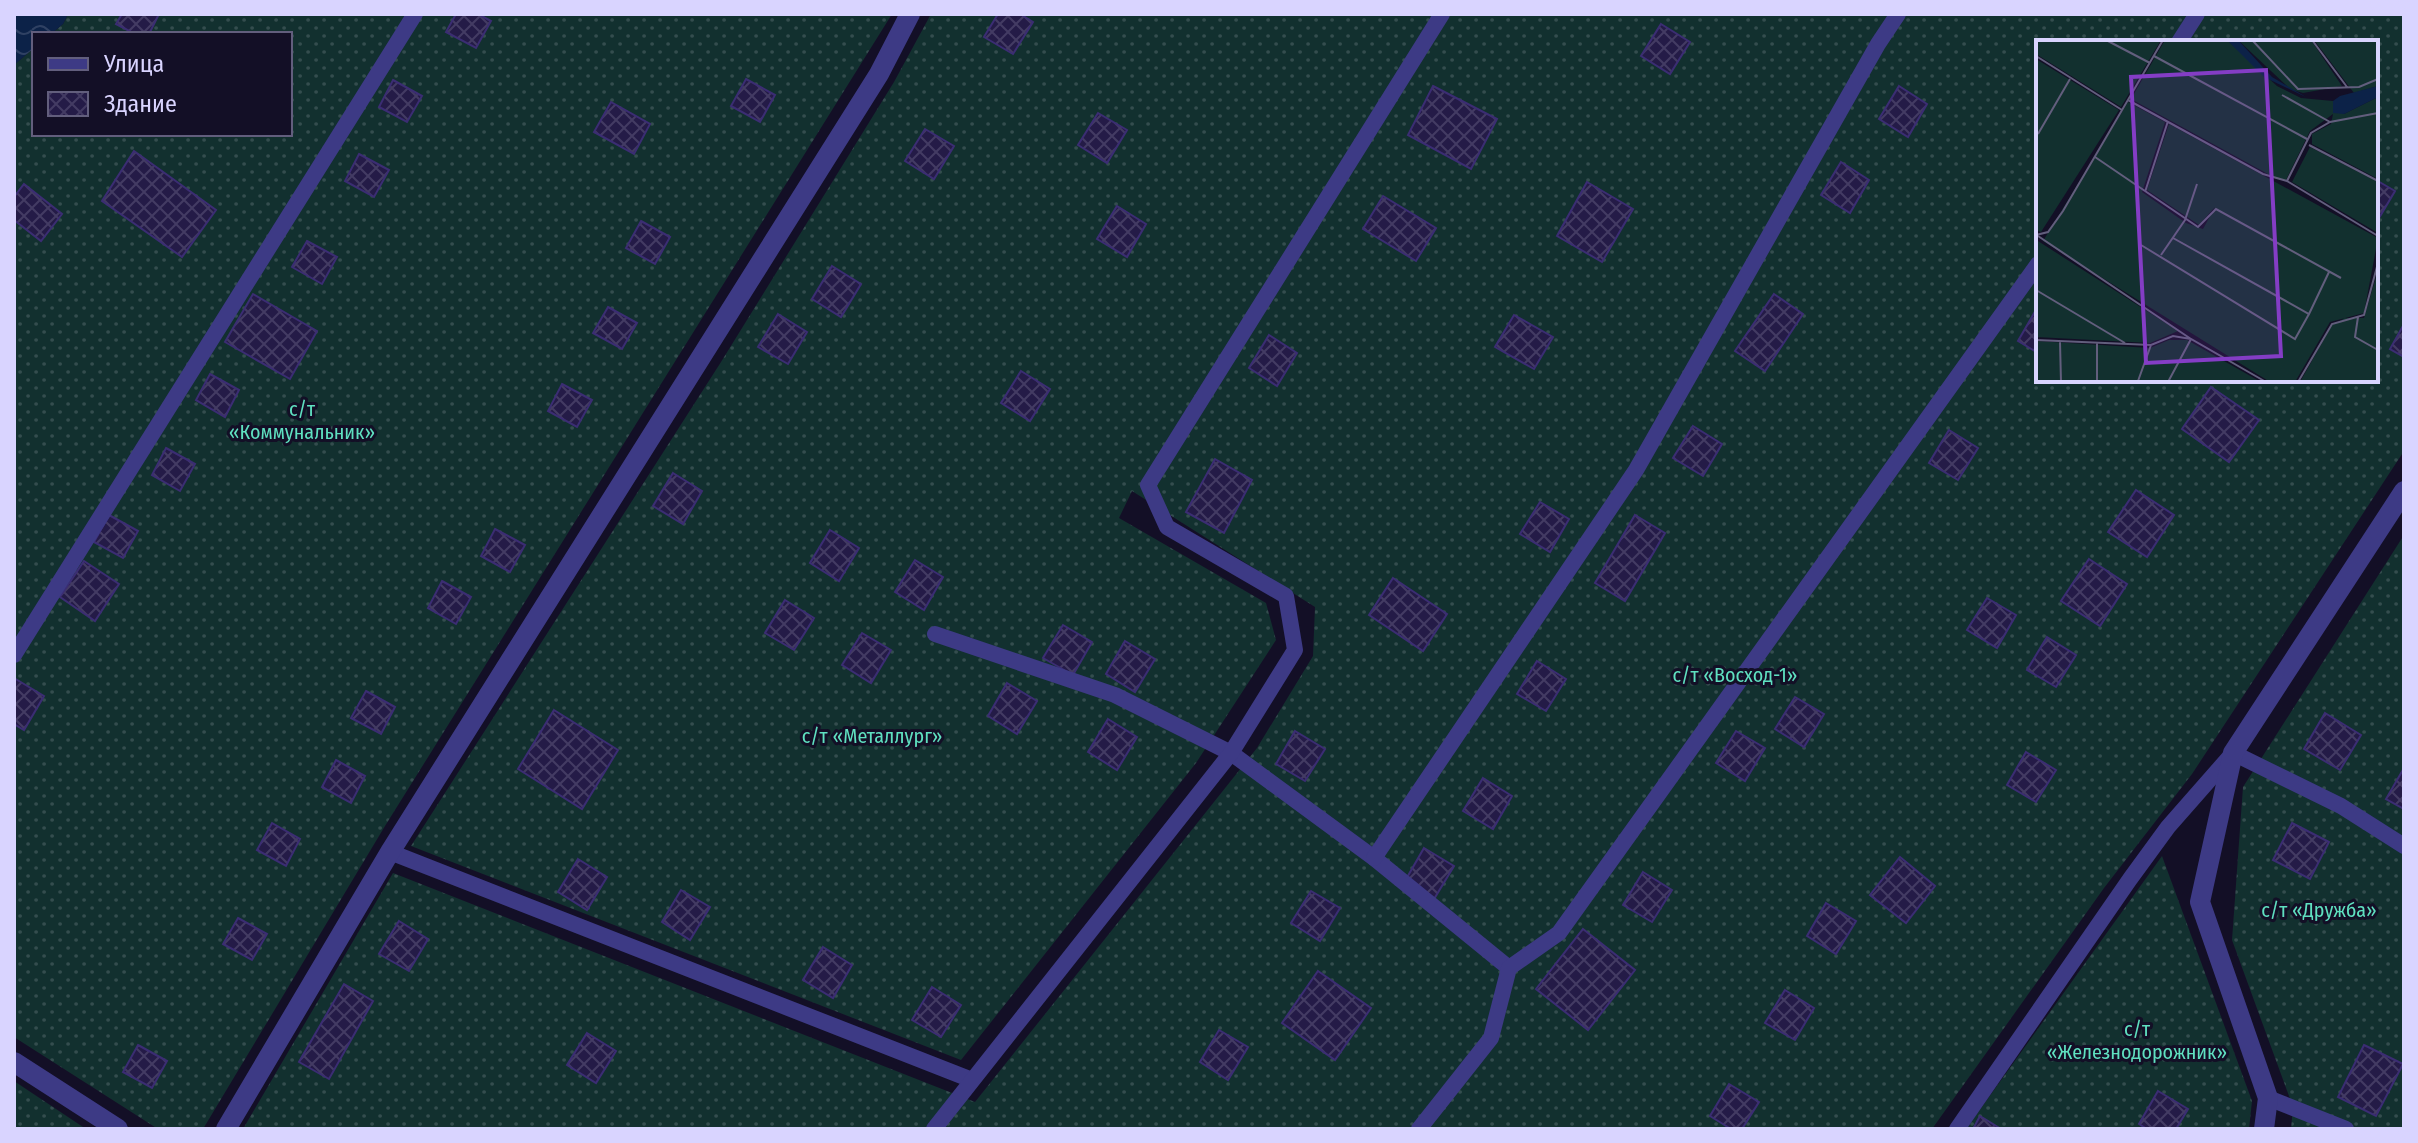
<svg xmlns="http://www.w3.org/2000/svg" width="2418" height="1143" font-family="'Fira Sans Condensed',sans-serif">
<defs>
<pattern id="grass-dots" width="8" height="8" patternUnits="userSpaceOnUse" patternTransform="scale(2)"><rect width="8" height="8" fill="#12302f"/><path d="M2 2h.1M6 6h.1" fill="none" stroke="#344d4e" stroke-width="1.8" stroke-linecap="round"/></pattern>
<pattern id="water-waves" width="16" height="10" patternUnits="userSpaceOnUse" patternTransform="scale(2)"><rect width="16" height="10" fill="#0c2248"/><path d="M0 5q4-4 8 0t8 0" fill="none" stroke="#2f4163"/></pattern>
<pattern id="building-cross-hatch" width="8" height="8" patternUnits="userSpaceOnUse" patternTransform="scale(2)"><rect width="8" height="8" fill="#241b47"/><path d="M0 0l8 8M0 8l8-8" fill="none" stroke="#433b63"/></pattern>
</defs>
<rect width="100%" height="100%" fill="#130f26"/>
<g fill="url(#grass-dots)" fill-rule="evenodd">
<polygon points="68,14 892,14 385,826 203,1129 158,1129 14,1037 14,65 34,48 34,134 290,134 290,34 51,34 63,24"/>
<path d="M931 14H2404V451L2192 774 2104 888 1932 1129H243L393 873 975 1102 1257 748 1313 656 1315 607 1132 491 1119 518 1266 603 1276 640 1196 763 961 1060 411 846 721 362 894 82ZM2038 42H2376V380H2038Z"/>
<polygon points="2404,535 2404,1129 2291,1129 2293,1107 2232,940 2243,787"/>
<polygon points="2162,856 2252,1101 2249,1129 1966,1129"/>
<polygon points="14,1081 86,1129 14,1129"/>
</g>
<polygon fill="url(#water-waves)" points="14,14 68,14 63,24 51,34 34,34 34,48 14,65"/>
<g fill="url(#building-cross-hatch)" stroke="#3b2d73" stroke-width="2">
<polygon points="122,14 159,14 149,34 135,34 116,24"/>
<polygon points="456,14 478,14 491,21 476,48 446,32"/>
<polygon points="998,14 1020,14 1033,22 1013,54 984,37"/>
<polygon points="1661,24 1690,42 1670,74 1641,56"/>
<polygon points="746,79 775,95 760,122 731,106"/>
<polygon points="393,80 422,96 407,122 379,107"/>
<polygon points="1433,86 1497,119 1471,169 1408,135"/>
<polygon points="1899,86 1927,104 1908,137 1879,119"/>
<polygon points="611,102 650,124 634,154 594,132"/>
<polygon points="1098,113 1127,130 1107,163 1078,145"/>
<polygon points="925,129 954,146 934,179 905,161"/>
<polygon points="134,151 216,210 182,257 102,201"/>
<polygon points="359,154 389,170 374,197 345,181"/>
<polygon points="1841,162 1869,180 1850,213 1821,195"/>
<polygon points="2376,180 2395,191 2376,223"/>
<polygon points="1587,182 1633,209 1602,262 1557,236"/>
<polygon points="24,184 62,214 41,241 14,220 14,197"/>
<polygon points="1383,196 1436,228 1416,261 1363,229"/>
<polygon points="1117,206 1146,224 1127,257 1097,239"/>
<polygon points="641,221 670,237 655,264 626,248"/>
<polygon points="307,241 337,257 322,284 292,267"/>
<polygon points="832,266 861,284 841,317 812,299"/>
<polygon points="253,294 317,331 290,379 225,342"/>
<polygon points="1774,294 1803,314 1765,371 1735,351"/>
<polygon points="608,307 637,323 622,349 593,333"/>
<polygon points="2037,308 2038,309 2038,353 2018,341"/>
<polygon points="778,314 807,332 788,364 758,347"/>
<polygon points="1514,315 1553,337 1534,369 1495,347"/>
<polygon points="2404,324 2404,357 2390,349"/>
<polygon points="1269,335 1297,353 1277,386 1249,368"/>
<polygon points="1021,371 1050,389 1030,421 1001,403"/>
<polygon points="210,374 239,390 225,417 196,400"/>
<polygon points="562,384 592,400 577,427 548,411"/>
<polygon points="2211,387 2259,420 2229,462 2182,429"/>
<polygon points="1693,426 1722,444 1703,476 1673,458"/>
<polygon points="1949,430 1978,448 1958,480 1929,463"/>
<polygon points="166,448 195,464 180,491 152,475"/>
<polygon points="1215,459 1252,480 1224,533 1186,512"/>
<polygon points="673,473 702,491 683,524 653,506"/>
<polygon points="2136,490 2174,515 2147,557 2108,532"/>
<polygon points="1540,502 1569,519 1550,552 1520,534"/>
<polygon points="109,515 138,531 123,558 94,542"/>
<polygon points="1635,515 1665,533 1625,601 1595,583"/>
<polygon points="495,529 525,545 510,572 481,556"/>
<polygon points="830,530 859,548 839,581 810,563"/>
<polygon points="2089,559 2127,584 2100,626 2061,601"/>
<polygon points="915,560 943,577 924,610 895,592"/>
<polygon points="84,561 119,584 95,621 60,597"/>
<polygon points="1393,578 1447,614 1423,651 1369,615"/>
<polygon points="442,581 471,597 456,624 428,608"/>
<polygon points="1987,598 2016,615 1997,648 1967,630"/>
<polygon points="785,600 814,618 794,650 765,633"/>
<polygon points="1063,625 1092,642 1073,675 1043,658"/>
<polygon points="862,633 891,650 871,683 842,665"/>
<polygon points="2047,637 2076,655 2056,687 2027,670"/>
<polygon points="1125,641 1155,659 1135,692 1106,674"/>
<polygon points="1537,661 1566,679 1546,711 1517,694"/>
<polygon points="14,678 44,696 24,730 14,724"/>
<polygon points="1007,683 1037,701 1017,734 988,716"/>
<polygon points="366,691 395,707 381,734 351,718"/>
<polygon points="1795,697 1824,714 1804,747 1775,729"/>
<polygon points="554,710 618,750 582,809 518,769"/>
<polygon points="2325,713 2361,735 2340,770 2304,749"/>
<polygon points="1108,719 1137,737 1117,770 1088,752"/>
<polygon points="1295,731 1325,749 1305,781 1276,764"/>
<polygon points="1736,731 1765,748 1745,781 1716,763"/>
<polygon points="2026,752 2056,770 2036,802 2007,785"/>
<polygon points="336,760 365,776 351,803 322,787"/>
<polygon points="2404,768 2404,809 2386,799"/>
<polygon points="1483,778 1512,796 1493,829 1463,811"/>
<polygon points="272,823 300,839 286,866 257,850"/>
<polygon points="2292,823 2329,842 2310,879 2273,860"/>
<polygon points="1424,848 1454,866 1434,899 1405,881"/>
<polygon points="1900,857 1935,886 1906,923 1870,895"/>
<polygon points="578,859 607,877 587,910 558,892"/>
<polygon points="1643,872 1672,890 1652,922 1623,905"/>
<polygon points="681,890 710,907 690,940 662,922"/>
<polygon points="1311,891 1340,908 1320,941 1291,923"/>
<polygon points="1826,903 1856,921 1836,954 1807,936"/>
<polygon points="238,918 267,934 252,960 223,944"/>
<polygon points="399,921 428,939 409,971 379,954"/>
<polygon points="1583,929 1635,970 1588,1030 1536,989"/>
<polygon points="823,947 852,965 833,998 803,980"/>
<polygon points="1318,971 1371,1008 1335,1060 1282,1023"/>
<polygon points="344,984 373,1001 329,1079 299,1062"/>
<polygon points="932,987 961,1005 941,1037 912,1020"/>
<polygon points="1785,990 1814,1008 1795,1040 1765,1023"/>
<polygon points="1219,1030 1248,1047 1228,1080 1200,1062"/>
<polygon points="587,1033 616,1051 596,1083 567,1065"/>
<polygon points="138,1045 167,1061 152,1088 123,1072"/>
<polygon points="2364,1045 2403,1064 2376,1116 2338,1097"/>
<polygon points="1729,1084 1759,1102 1742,1129 1731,1129 1710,1116"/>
<polygon points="2158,1091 2188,1109 2176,1129 2147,1129 2139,1124"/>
<polygon points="1980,1116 2001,1129 1973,1129"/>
</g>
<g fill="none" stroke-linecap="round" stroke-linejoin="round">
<g stroke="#3d3a85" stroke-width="16">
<polyline points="2179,42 2197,14"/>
<polyline points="935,634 1115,695 1231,753 1374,858 1509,968"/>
<polyline points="14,655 415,14"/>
<polyline points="390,852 972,1080"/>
<polyline points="1374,858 1636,470 1878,44 1898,14"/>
<polyline points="2268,1098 2346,1129"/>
<polyline points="934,1129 1231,753 1295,650 1286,596 1167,527 1148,485 1442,14"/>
<polyline points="1419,1129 1491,1038 1509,968 1559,933 2038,264"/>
<polyline points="1957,1129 2130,879 2168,827 2233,753 2341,806 2404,846"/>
</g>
<g stroke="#3d3a85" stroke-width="20">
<polyline points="14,1062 118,1129"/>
<polyline points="226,1129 390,852 879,74 910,14"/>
<polyline points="2264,1129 2268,1098 2200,902 2233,753 2404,491"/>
</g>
</g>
<g text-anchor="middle" stroke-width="6" stroke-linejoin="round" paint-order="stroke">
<g font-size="20" fill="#5fe0c0" stroke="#130f26">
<text x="302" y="416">с/т<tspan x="302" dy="23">«Коммунальник»</tspan></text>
<text x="1735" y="682">с/т «Восход-1»</text>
<text x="872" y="743">с/т «Металлург»</text>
<text x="2319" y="917">с/т «Дружба»</text>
<text x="2137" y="1036">с/т<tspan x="2137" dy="23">«Железнодорожник»</tspan></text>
</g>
</g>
<g transform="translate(2036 40)">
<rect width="342" height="342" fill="#130f26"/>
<path d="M0 0H125L85 67 0 14ZM129 0H191L241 46 265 58 297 61V67L308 74 342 57V139L276 104V94L295 84 297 74 274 91 250 140 241 139 95 59ZM202 0H275L306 46 267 53 254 49ZM278 0H342V46L318 53ZM0 19 83 70 5 192 0 190ZM92 62 129 82 106 152 150 183 167 189 179 167 163 185 111 150 133 84 342 198 328 273 294 282 259 342H234L7 201ZM274 107 342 142V193L256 142ZM0 196 2 201 142 291 114 303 0 297ZM342 230V342H264L296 285 309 278H328ZM133 300H151L225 342H0V301L114 308Z" fill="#12302f"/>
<path d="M191 0H202L236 37 270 57 228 37ZM342 46V57L308 74 297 73V61L304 56Z" fill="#0c2248"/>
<path fill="none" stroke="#625e7d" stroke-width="2" d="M70 0 114 23M216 0 262 49 323 47 342 39M276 0 311 47M0 16 86 70M118 16 271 99M246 55 294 82M92 60 227 134 251 141M342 73 294 82 275 93 251 141 342 196M2 94 34 39M273 105 342 141M59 117 162 187 180 169 305 238M109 152 132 81M0 195 12 192 27 171 127 0M2 196 155 299 132 342M137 198 273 274 293 232M105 205 259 299 273 274M125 215 149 180 161 144M0 250 89 303M322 277 319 297 342 310M0 300 115 305 137 296 155 299 230 342M24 302 25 342M102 341 115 305M61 342V303M262 342 296 284 328 275 342 223"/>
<path fill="#843dc5" fill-opacity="0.15" stroke="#843dc5" stroke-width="4" d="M230 30 245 316 110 323 95 37Z"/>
<rect width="342" height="342" fill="none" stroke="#d9d4ff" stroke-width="4"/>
</g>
<rect width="2418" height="1143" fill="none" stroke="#d9d4ff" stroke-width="32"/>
<rect x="32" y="32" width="260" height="104" fill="#130f26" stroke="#625e7d" stroke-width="2"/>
<rect x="48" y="58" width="40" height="12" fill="#3d3a85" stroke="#625e7d" stroke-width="2"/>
<text x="104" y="72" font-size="24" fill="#d9d4ff">Улица</text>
<rect x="48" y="92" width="40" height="24" fill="url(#building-cross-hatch)" stroke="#625e7d" stroke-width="2"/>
<text x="104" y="112" font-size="24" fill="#d9d4ff">Здание</text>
</svg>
